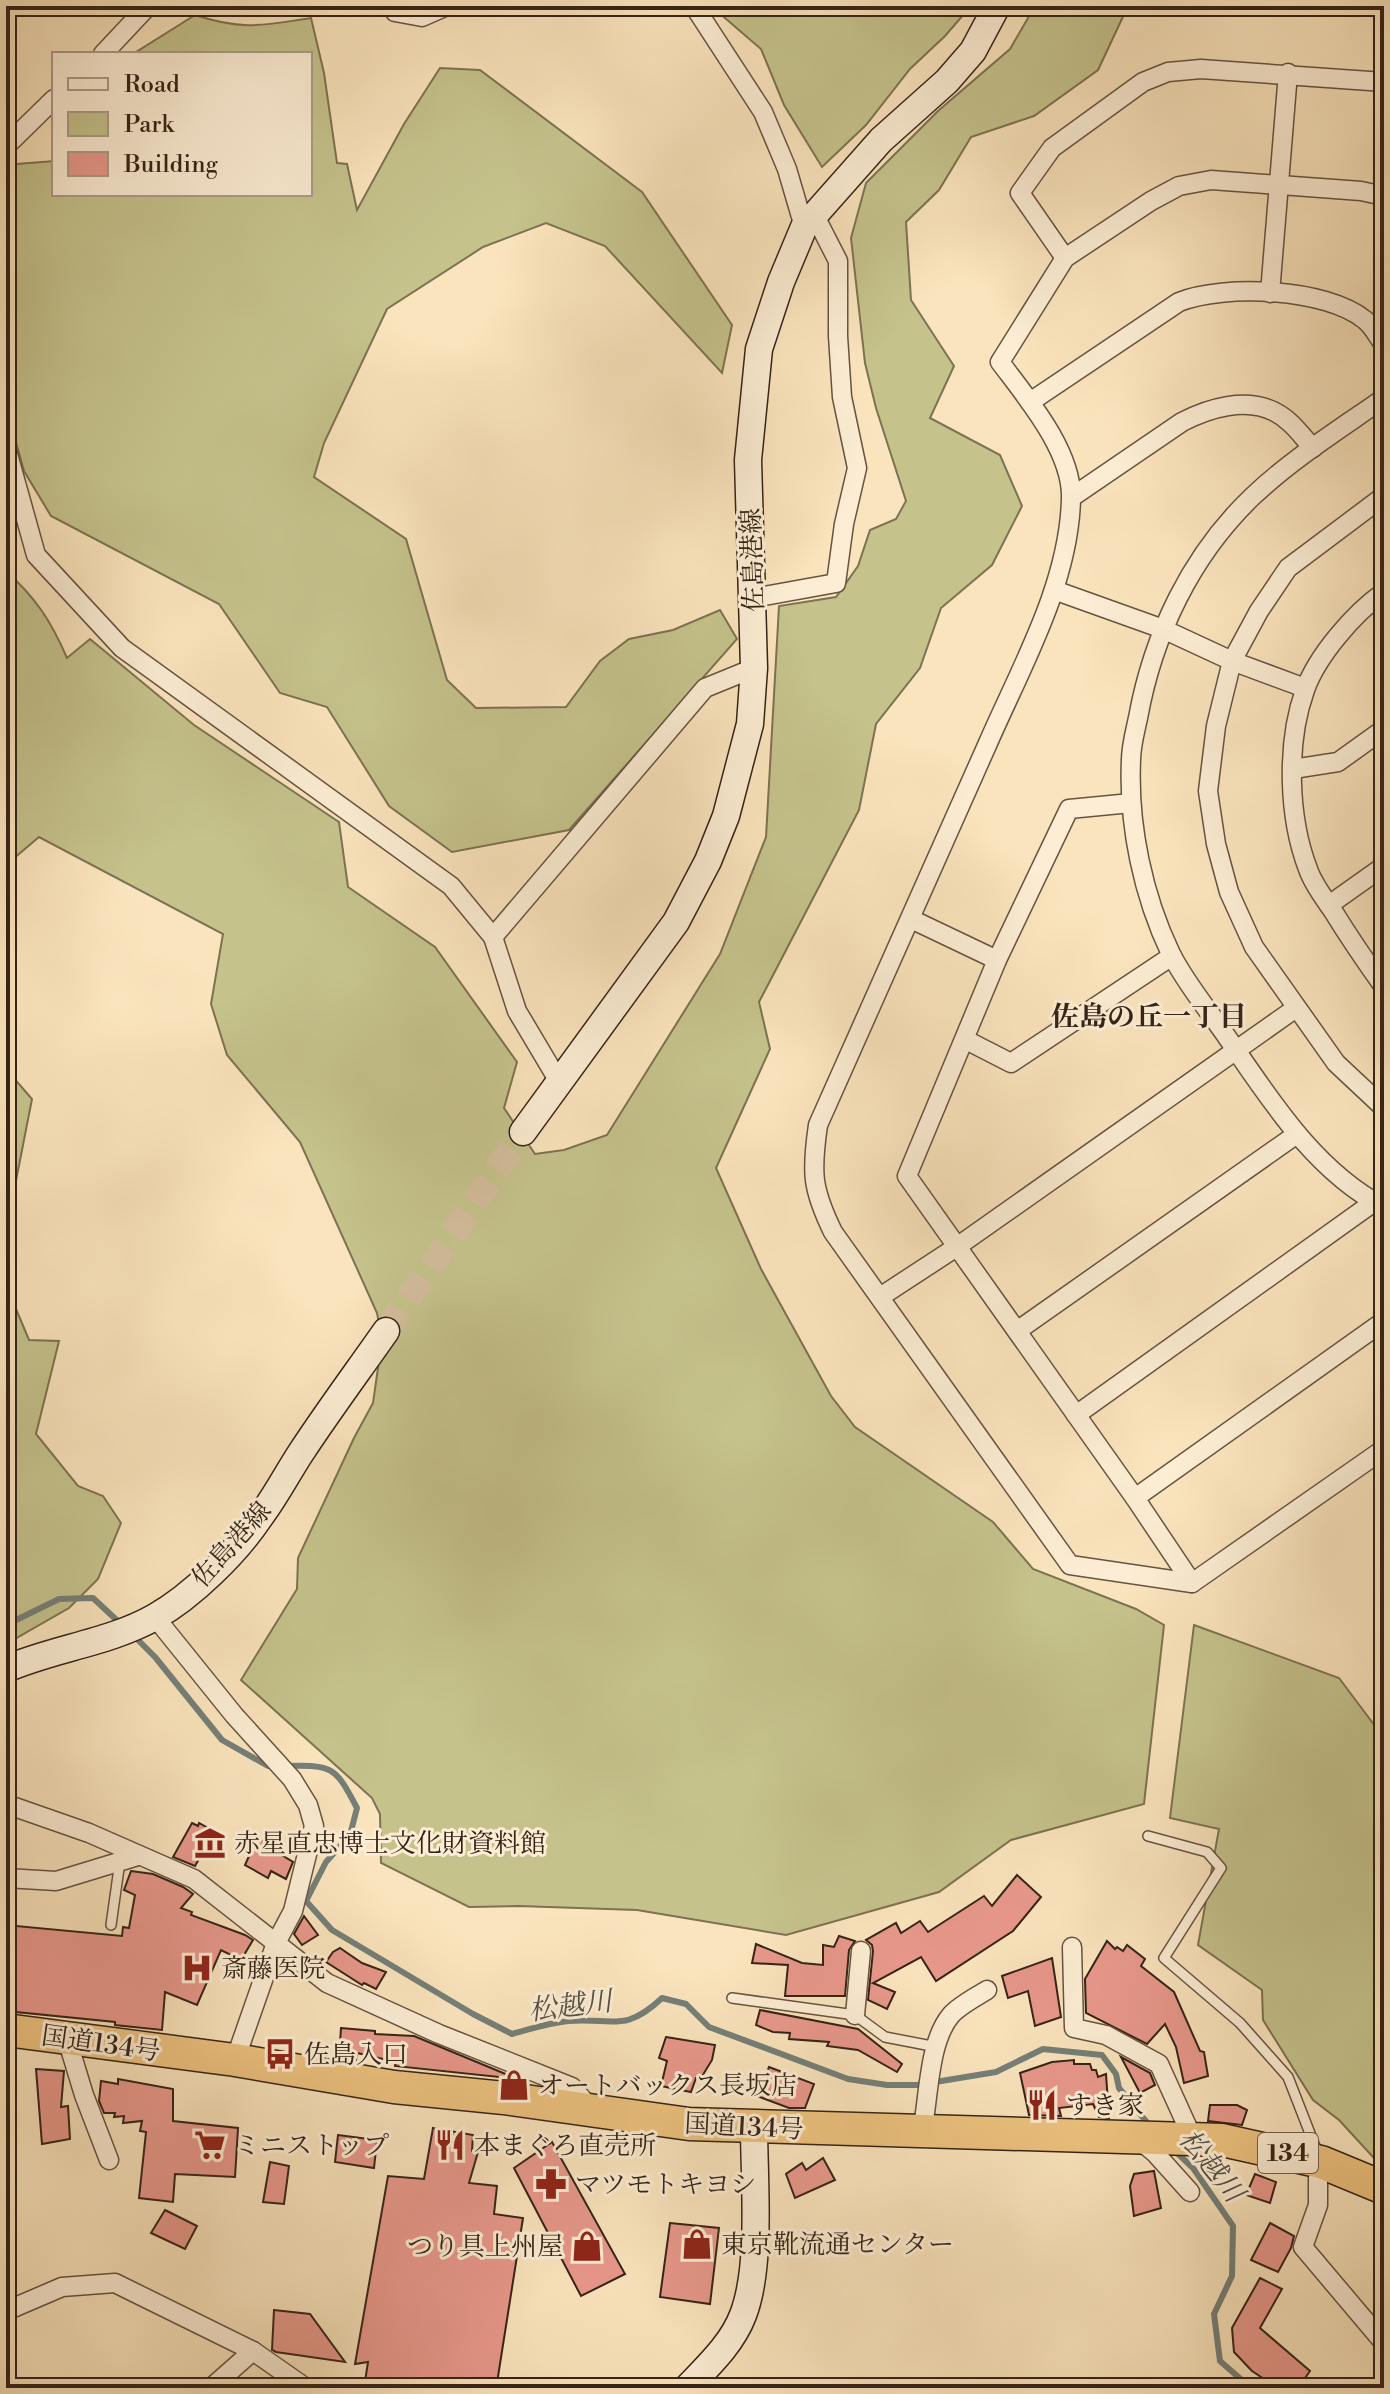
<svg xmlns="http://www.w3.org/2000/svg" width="1390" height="2394" font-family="'Libre Bodoni','Noto Serif JP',serif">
<rect width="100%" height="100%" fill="#fae4bd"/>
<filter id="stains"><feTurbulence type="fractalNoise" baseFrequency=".0025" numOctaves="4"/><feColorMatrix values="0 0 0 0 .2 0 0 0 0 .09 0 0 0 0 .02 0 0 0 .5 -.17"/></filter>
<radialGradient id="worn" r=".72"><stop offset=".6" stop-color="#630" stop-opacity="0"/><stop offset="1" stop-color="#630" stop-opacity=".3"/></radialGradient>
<g fill="#c5c28c" stroke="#7d7252" stroke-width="2">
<polygon points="711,6 971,6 945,36 910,69 866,125 822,167 784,105 761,49"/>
<path d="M1035 6H1128L1098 70 1034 116 971 137 939 190 906 222 911 300 954 366 930 418 1000 455 1022 506 992 565 941 608 920 668 876 724 859 810 759 1002 770 1049 716 1168 761 1269 831 1396 855 1427 993 1522 1033 1569 1136 1609 1164 1625 1144 1804 1011 1840 939 1892 786 1935 637 1910 519 1906 469 1907 381 1863 380 1814 372 1798 241 1680 297 1589 298 1558 354 1438 373 1403 382 1340 377 1313 300 1142 227 1055 211 1004 223 934 39 837 6 865V571C36 598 51 621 67 658L90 639 194 725 339 822 348 887 435 947 517 1062 504 1108 535 1154 564 1150 607 1135 720 954 766 837 779 606 836 597 858 566 870 530 896 519 906 501 876 408 865 363 851 238 866 183 938 111 1010 49Z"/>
<path d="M195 15C243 31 264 25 311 18L324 73 337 163 347 164 357 210 404 124 440 68 480 70 642 192 732 325 722 373 605 246 546 223 483 247 387 309 324 443 314 477 406 539 447 680 476 708 566 707 600 661 629 639 673 630 720 610 737 639 569 830 452 852 389 806 327 707 280 693 219 604 51 516 24 471 6 407V173L17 164 54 161V194H310V54H133Z"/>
<polygon points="6,1069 32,1099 12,1201 11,1297 29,1340 59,1341 36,1434 78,1486 103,1496 121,1523 98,1579 69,1608 6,1644"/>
<polygon points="1194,1625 1339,1678 1384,1738 1384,2169 1339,2120 1313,2100 1263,2020 1262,1990 1198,1945 1219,1829 1170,1818"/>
</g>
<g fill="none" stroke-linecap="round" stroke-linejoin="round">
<g stroke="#757f78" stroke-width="6">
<polyline points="6,1625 59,1599 93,1598 122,1625"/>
<polyline points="133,1635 155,1657 222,1740 268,1766 274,1766"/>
<path d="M285 1766C333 1765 335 1766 357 1808L350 1835 326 1862 306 1901 332 1930 473 2014 512 2034C531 2029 548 2023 568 2021 612 2017 624 2034 662 1998L686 2004 709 2027 848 2079 887 2085H917L996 2072 1043 2049 1102 2055 1116 2074 1119 2088 1149 2125"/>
<polyline points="1174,2150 1193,2168 1233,2226 1232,2276 1214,2314 1220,2361 1251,2388"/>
</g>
</g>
<g fill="#e8988b" stroke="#352317" stroke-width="2">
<polygon points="192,1823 198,1826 199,1823 215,1832 212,1836 217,1840 209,1853 204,1850 195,1866 173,1857"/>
<polygon points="257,1838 282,1851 280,1854 293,1862 286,1879 271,1871 268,1878 245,1865"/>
<polygon points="131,1871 153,1874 183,1887 193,1894 181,1908 192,1912 191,1915 245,1935 253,1940 241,1960 221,1950 197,2005 165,1992 162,2030 115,2025 115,2022 6,2011 6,1925 122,1936 123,1927 129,1928 135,1895 124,1890"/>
<polygon points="1017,1875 1041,1897 1013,1931 936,1981 921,1957 873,1983 895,1992 887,2009 868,2000 873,1951 872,1945 866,1940 896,1923 901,1933 920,1921 928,1932 984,1896 992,1906"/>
<polygon points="304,1916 318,1935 302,1945 294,1934"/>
<polygon points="839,1936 855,1941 849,1950 845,1996 785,1996 788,1965 752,1963 756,1944 802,1963 823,1965 823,1945 834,1947"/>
<polygon points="1107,1941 1115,1949 1117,1947 1123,1951 1127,1945 1145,1959 1141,1966 1174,1992 1200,2051 1204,2052 1208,2076 1184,2083 1176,2047 1165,2024 1147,2044 1086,2013 1085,1979"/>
<polygon points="340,1948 362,1963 386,1972 376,1989 364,1983 362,1985 326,1962 333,1952"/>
<polygon points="1052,1958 1061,2017 1035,2026 1028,1991 1008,1998 1002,1976"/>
<polygon points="760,2010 858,2029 902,2064 897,2072 858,2050 827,2046 829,2042 789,2039 790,2033 773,2032 756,2025"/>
<polygon points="341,2028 375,2031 375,2034 414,2036 508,2075 508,2078 395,2066 396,2062 357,2053 356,2060 339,2058"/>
<polygon points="666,2037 715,2045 712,2060 701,2078 696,2078 691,2092 661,2086 667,2061 659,2058"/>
<polygon points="1121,2057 1150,2073 1155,2085 1140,2093"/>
<polygon points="1074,2060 1074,2064 1090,2064 1092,2070 1096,2070 1098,2077 1106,2074 1109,2118 1099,2117 1093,2104 1059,2108 1061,2116 1029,2115 1020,2073 1052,2062"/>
<polygon points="769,2067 814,2084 805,2108 789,2108 757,2096"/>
<polygon points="36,2069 64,2071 61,2107 68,2106 70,2139 42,2144"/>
<polygon points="118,2079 173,2089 173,2121 238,2128 235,2177 175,2174 173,2202 139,2198 146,2132 140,2131 142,2121 123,2123 124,2116 114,2117 115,2113 104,2113 99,2101 101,2081 118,2084"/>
<polygon points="1210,2105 1237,2105 1247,2110 1242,2125 1208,2121"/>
<polygon points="433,2128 473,2135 472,2151 478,2152 469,2183 497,2186 494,2214 523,2218 497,2383 473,2380 471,2388 364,2388 368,2362 355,2364 388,2176 424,2179"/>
<polygon points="338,2135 377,2140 374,2168 335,2162"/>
<polygon points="552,2142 625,2274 581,2296 514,2168"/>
<polygon points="823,2158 835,2180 795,2198 786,2174 802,2163 806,2170"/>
<polygon points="270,2162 289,2166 284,2204 263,2202"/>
<polygon points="1154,2171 1161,2208 1134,2216 1130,2186 1134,2174"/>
<polygon points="1255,2174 1276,2182 1270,2203 1246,2195"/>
<polygon points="165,2210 197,2226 185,2249 151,2233"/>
<polygon points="670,2223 719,2228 710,2304 660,2297"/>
<polygon points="1270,2223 1294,2236 1291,2248 1278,2272 1251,2260"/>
<polygon points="1260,2278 1282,2289 1260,2328 1310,2371 1298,2388 1278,2388 1252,2371 1234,2352 1232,2328"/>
<polygon points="274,2310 310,2314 345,2362 276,2352 272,2350"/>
</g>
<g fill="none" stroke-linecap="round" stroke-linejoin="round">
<polyline stroke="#d3bd9c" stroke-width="26" stroke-dasharray="26 13" stroke-linecap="butt" points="386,1331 523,1132"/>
<defs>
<g id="lane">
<polyline points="1148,1836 1207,1852 1221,1868 1164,1958 1240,2023 1288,2077 1318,2154"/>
<polyline points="111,1925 120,1861"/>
<polyline points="732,1998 855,2015 885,2037 937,2047"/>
</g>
<g id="street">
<polyline points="391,6 395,12 422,17 447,6"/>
<polyline points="694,6 763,112 787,169 804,227"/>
<polyline points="103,54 148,6"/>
<polyline points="6,146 54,99"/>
<path d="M1384 196 1361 191 1211 180 1179 186 1151 201 1065 258 1000 362C1027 398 1073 452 1071 499 1069 584 1021 667 988 743 932 871 875 998 818 1125 811 1173 812 1189 833 1232L1070 1565 1192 1583 1384 1449"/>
<polyline points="1065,258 1020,193 1052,148 1143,82 1168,72 1201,69 1384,82"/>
<polyline points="1270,293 1288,73"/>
<path d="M1384 398C1340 429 1292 459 1253 496 1191 555 1153 635 1138 718 1135 732 1131 746 1131 760 1128 825 1143 896 1171 954 1186 984 1210 1012 1229 1040 1271 1101 1316 1172 1384 1207"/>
<path d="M1030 402 1179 302C1224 284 1326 288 1365 320 1373 326 1378 337 1384 345"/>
<polyline points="6,447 36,555 122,648 451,886 493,937 517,1011 558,1080"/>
<polyline points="1384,496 1288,568 1259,611 1232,661 1216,726 1208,791 1216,844 1229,892 1254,947 1336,1063 1384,1108"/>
<path d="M1072 497 1182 422C1209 408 1246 397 1275 412 1291 420 1301 435 1313 448"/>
<polyline points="1054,590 1163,629 1232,661 1305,688"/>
<path d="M1384 592C1354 613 1317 656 1305 690 1286 743 1288 817 1308 869 1313 884 1324 898 1333 911 1349 937 1366 962 1384 987"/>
<polyline points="753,598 836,583 844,524 857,468 842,397 838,336 838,261 814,214"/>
<polyline points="1293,769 1338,762 1384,729"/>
<polyline points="1131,803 1069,809 997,960 907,1176 1135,1498 1192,1583"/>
<polyline points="1329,905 1384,866"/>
<polyline points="911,919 997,960"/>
<polyline points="493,937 705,688 754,668"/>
<polyline points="966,1040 1011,1063 1172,956"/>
<polyline points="880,1297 958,1246 1296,1008"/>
<polyline points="1017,1331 1297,1134"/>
<polyline points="1076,1415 1374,1202"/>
<polyline points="1135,1498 1384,1321"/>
<polyline points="155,1617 234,1715 292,1779 308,1805 314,1826 293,1911 276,1943 235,2060"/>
<polyline points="6,1804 89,1833 194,1879 327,1983 439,2034 572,2087 591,2109"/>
<polyline points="6,1878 56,1881 138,1856"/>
<polyline points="1072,1947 1074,2028 1106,2035 1159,2064 1193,2139"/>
<polyline points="855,2015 861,1951"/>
<polyline points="67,2039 84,2095 109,2160"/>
<path d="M922 2132C929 2098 928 2042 951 2015 960 2005 976 1997 987 1990"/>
<polyline points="1138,2139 1155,2153 1190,2192"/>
<polyline points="1321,2162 1318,2178 1318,2205 1303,2247 1384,2343"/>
<polyline points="6,2311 62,2287 115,2283 253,2351 306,2388"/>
<polyline points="211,2388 253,2351"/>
</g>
<g id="secondary">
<polyline points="523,1132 676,922 708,861 726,816 750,724 754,668 748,460 759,349 781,282 804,227 881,140 947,81 973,51 997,6"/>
<path d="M6 1669C54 1648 109 1643 155 1617 192 1596 236 1553 260 1517 276 1496 288 1472 302 1451 329 1410 358 1371 386 1331"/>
<path d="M687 2388C708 2366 732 2344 743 2315 762 2266 754 2180 754 2126"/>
</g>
<polyline id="highway" points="6,2030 235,2060 394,2087 504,2098 689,2124 1222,2140 1321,2162 1384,2188"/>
</defs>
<use href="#lane" stroke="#665340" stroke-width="12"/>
<use href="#street" stroke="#665340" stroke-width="21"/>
<use href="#secondary" stroke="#352317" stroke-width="29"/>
<use href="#highway" stroke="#352317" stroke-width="35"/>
<use href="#lane" stroke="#fcedd4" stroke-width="9"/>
<use href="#street" stroke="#fcedd4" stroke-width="18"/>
<use href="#secondary" stroke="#fcedd4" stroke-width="26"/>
<use href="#highway" stroke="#edc27e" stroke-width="32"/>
</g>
<defs>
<symbol id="museum-bare" viewBox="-9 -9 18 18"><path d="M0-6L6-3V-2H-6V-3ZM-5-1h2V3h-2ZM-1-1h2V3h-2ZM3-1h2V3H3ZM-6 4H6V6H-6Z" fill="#8f2418" stroke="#fcedd4" stroke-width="2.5" paint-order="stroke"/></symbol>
<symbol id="hospital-bare" viewBox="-9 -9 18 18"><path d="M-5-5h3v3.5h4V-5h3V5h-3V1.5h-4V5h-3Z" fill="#8f2418" stroke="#fcedd4" stroke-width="2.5" paint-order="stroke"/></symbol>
<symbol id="bus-bare" viewBox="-9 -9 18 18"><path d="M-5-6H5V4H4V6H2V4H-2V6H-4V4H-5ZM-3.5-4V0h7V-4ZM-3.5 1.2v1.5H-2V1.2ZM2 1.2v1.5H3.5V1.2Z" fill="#8f2418" stroke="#fcedd4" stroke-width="2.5" paint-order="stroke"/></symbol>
<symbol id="shop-bare" viewBox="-9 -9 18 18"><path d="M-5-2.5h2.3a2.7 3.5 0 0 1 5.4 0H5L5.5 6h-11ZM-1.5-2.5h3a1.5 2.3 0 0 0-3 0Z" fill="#8f2418" stroke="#fcedd4" stroke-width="2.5" paint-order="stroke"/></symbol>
<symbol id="restaurant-bare" viewBox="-9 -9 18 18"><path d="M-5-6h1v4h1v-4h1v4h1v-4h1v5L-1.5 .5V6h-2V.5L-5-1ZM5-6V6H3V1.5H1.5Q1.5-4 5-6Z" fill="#8f2418" stroke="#fcedd4" stroke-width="2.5" paint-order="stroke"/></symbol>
<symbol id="supermarket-bare" viewBox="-9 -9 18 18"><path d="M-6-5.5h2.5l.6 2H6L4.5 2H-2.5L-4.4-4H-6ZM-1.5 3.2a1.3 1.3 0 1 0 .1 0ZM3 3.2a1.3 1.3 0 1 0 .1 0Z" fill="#8f2418" stroke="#fcedd4" stroke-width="2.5" paint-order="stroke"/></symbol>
<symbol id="pharmacy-bare" viewBox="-9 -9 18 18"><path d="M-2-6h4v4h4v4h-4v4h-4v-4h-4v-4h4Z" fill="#8f2418" stroke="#fcedd4" stroke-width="2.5" paint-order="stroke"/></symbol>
</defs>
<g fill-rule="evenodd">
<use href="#museum-bare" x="188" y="1821" width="44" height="44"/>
<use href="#hospital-bare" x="175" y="1946" width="44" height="44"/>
<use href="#bus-bare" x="258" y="2032" width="44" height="44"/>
<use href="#shop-bare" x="492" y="2063" width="44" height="44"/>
<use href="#restaurant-bare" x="1020" y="2083" width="44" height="44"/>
<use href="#supermarket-bare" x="188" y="2123" width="44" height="44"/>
<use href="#restaurant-bare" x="428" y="2123" width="44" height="44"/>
<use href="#pharmacy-bare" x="529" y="2162" width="44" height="44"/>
<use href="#shop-bare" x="675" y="2222" width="44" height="44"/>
<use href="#shop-bare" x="565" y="2224" width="44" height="44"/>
</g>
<g text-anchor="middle" stroke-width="6" stroke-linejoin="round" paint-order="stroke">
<rect fill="#fcedd4" stroke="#716050" stroke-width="2" x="1258" y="2133" width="60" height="40" rx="6"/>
<g font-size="24" font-weight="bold" fill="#352317">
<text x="1288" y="2161">134</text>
</g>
<g font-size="26" fill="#352317" stroke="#fcedd4">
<text transform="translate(752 560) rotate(-92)" y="9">佐島港線</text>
<text transform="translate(231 1544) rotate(-48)" y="9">佐島港線</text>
<text transform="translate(101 2043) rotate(8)" y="9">国道134号</text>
<text transform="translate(744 2126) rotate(3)" y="9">国道134号</text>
</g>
<g font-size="26" fill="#352317" stroke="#fcedd4" text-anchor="start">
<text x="234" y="1852">赤星直忠博士文化財資料館</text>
<text x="221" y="1977">斎藤医院</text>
<text x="304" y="2063">佐島入口</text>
<text x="538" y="2094">オートバックス長坂店</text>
<text x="1066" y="2114">すき家</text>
<text x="234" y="2154">ミニストップ</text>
<text x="474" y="2154">本まぐろ直売所</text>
<text x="575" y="2193">マツモトキヨシ</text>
<text x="721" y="2253">東京靴流通センター</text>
<text x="563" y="2255" text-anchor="end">つり具上州屋</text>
</g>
<g font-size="28" font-weight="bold" fill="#352317" stroke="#fcedd4">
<text x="1149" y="1026">佐島の丘一丁目</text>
</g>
<g font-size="28" font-style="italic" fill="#555147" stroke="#fcedd4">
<text transform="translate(570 2005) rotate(-7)" y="10">松越川</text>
<text transform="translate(1212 2165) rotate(51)" y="10">松越川</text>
</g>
</g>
<rect width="1390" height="2394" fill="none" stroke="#fae4bd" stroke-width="32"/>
<rect x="8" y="8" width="1374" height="2378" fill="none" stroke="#352317" stroke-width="4"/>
<rect x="16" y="16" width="1358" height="2362" fill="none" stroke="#352317" stroke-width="2"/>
<rect x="52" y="52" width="260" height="144" fill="#fcedd4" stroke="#ac9c88" stroke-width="2"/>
<rect x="68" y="78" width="40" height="12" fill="#fcedd4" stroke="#ac9c88" stroke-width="2"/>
<text x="124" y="92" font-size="24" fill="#352317">Road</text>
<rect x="68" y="112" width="40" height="24" fill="#c5c28c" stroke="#ac9c88" stroke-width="2"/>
<text x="124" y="132" font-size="24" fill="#352317">Park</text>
<rect x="68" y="152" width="40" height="24" fill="#e8988b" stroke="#ac9c88" stroke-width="2"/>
<text x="124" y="172" font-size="24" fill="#352317">Building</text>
<rect width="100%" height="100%" filter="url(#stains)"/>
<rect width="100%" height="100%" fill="url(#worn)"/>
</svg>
